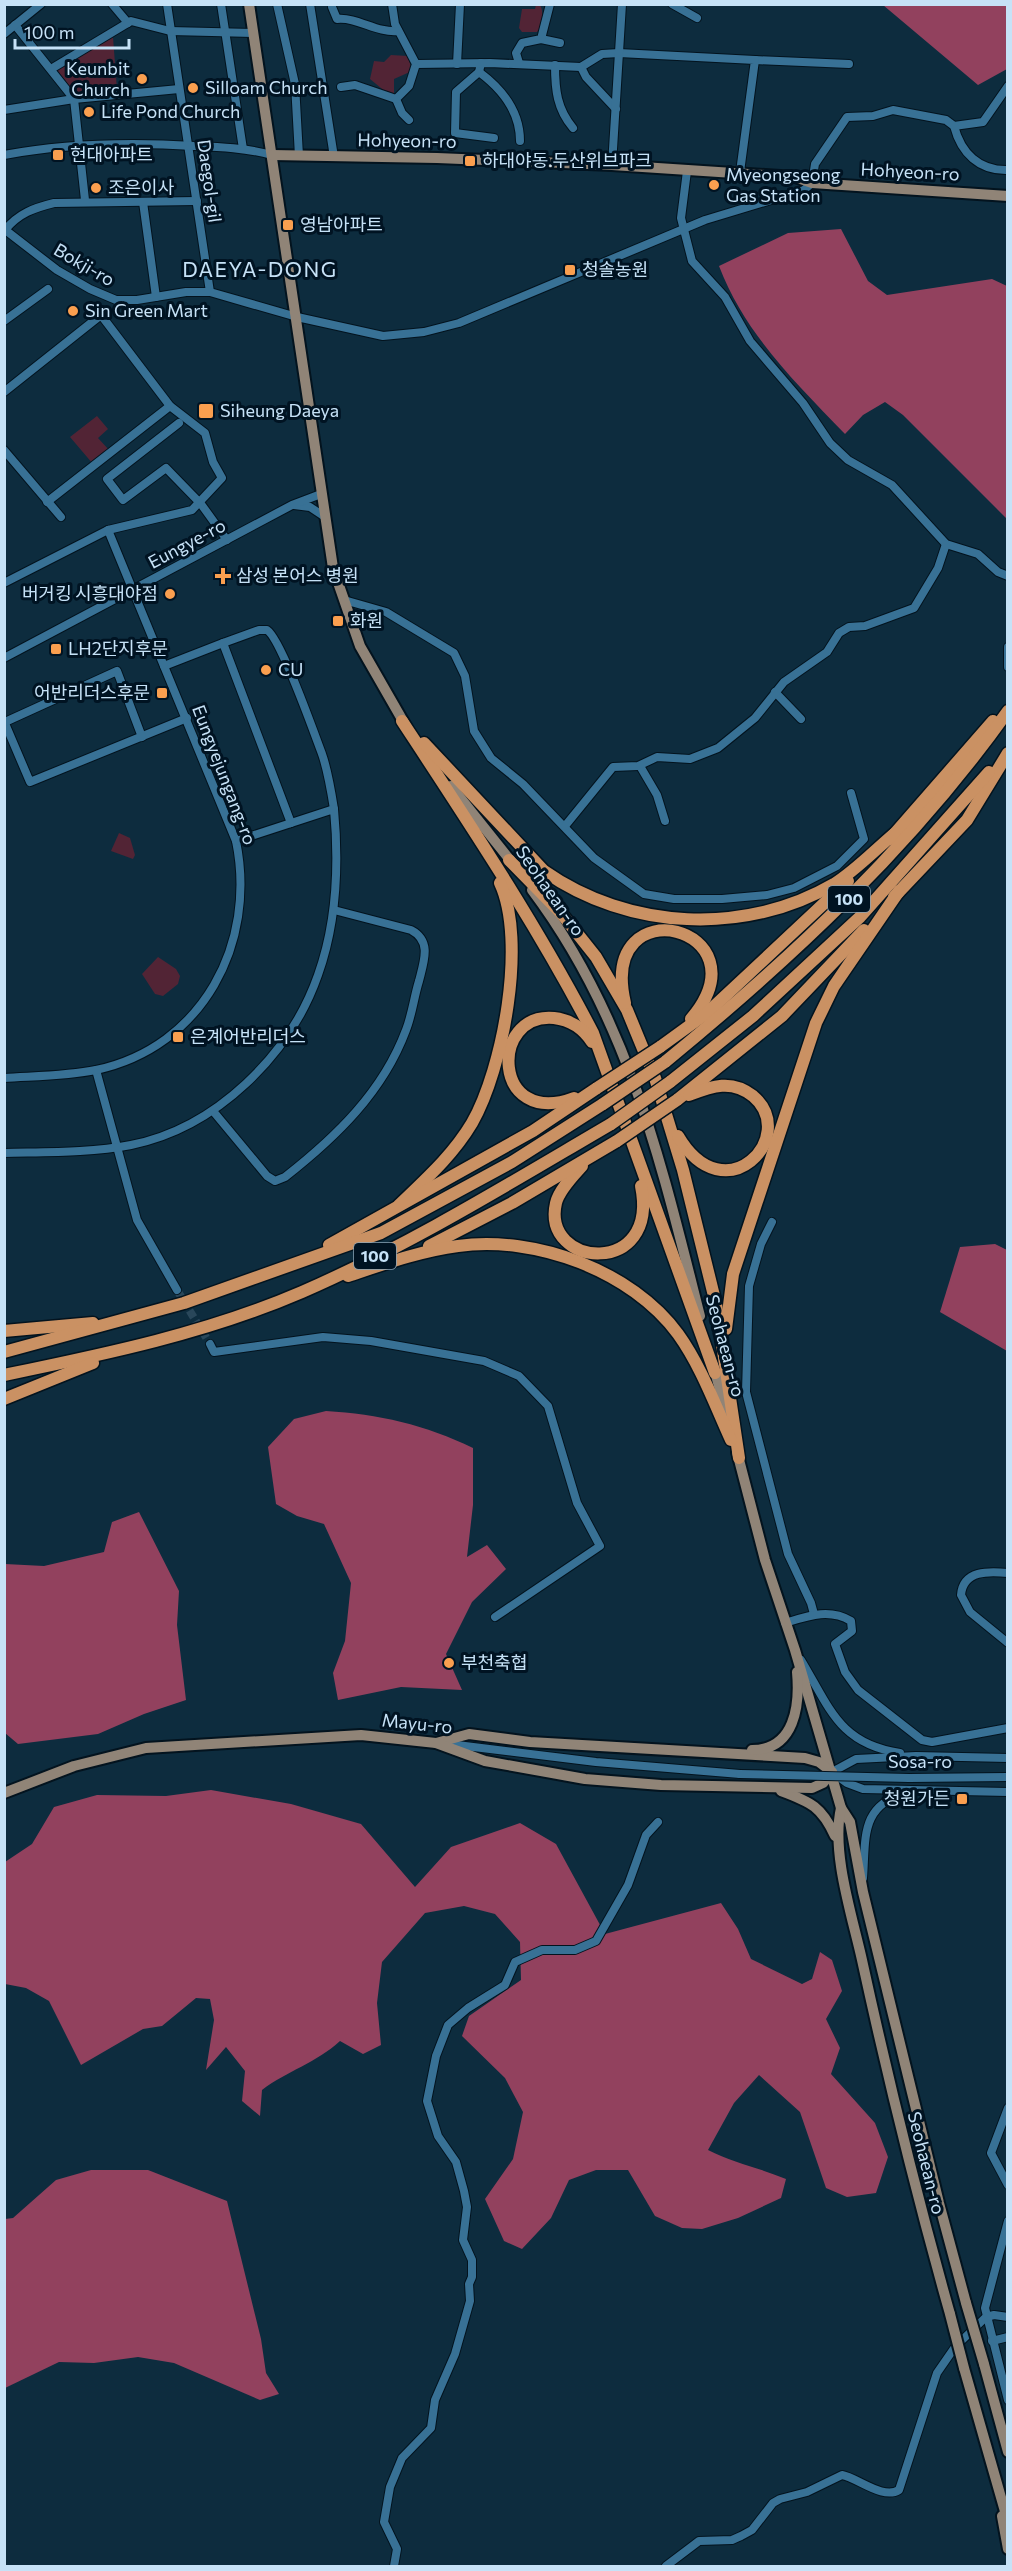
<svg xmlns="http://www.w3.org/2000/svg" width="1012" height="2571" font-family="Commissioner,'Noto Sans KR',sans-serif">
<rect width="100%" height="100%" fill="#0d2c3e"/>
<g fill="#522435">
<path d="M536 5H540C544 11 543 26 537 32H522L519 28 522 9H535Z"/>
<polygon points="113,37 117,90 76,95 55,67"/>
<polygon points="391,55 408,56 412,71 394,79 394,95 387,93 370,79 374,61 384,62"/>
<polygon points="97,416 108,429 98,438 109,450 93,464 70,437"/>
<polygon points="119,833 130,838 135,855 133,859 111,851"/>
<polygon points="158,957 176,969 180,976 178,984 163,996 155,994 142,974"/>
</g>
<g fill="#92415e">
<polygon points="883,5 1007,5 1007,69 978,85"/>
<path d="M841 229 868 281 887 295 992 279 1007 286V519L903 415 885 402 863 415 845 434C795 382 745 334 719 266L788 233Z"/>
<polygon points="995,1244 1007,1250 1007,1351 940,1312 960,1247"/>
<path d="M326 1411C378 1414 426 1425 473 1448V1505L467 1557 487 1545 506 1569 472 1602 446 1654 462 1690 401 1687 338 1700 333 1673 345 1641 351 1583 324 1524 297 1516 276 1504 268 1447 294 1419Z"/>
<polygon points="139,1512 179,1591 177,1625 186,1700 144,1714 98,1734 18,1744 5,1733 5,1564 44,1566 104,1552 112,1522"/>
<path d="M211 1790 291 1804 361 1824 415 1887 451 1847 520 1823 556 1844 605 1934 721 1903 738 1929 751 1959 802 1984 812 1979 820 1952 832 1960 842 1991 826 2019 840 2048 831 2074 875 2123 888 2157 876 2193 847 2197 826 2188 800 2112 759 2075 734 2103 708 2150C733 2163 760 2168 786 2179L781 2198 738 2218 702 2229 682 2228 655 2216 628 2170H596L569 2180 551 2218 522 2249 504 2241 485 2199 513 2159 523 2112 505 2078 462 2036 469 2016 521 1980 520 1942 495 1914 464 1906 425 1913 382 1962 377 2003 381 2045 363 2054 340 2041C316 2063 287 2071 262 2090L260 2116 242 2101 245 2071 226 2047 206 2070 214 2020 210 1999 196 1998 162 2026 143 2029 81 2065 49 2001 26 1988 5 1984V1862L32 1844 54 1807 97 1795 166 1796Z"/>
<polygon points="91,2170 148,2170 227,2201 261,2339 266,2373 279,2394 260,2400 174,2363 138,2357 94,2363 59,2362 5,2388 5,2219 13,2218 56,2180"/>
</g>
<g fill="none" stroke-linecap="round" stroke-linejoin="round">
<polyline stroke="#29475a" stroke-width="8" stroke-dasharray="8 4" stroke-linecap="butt" points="177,1290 210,1344"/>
<defs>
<g id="minor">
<polyline points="112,4 128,23"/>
<polyline points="167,4 210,292"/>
<polyline points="221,4 243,149"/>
<polyline points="277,4 295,84 299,156"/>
<polyline points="310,4 334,157"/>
<polyline points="392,4 395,24 416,64 409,86 396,99 402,113 409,120"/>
<polyline points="672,4 697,18"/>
<path d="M332 7 337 19C358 17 376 33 398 31"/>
<polyline points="15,25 74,99 85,200"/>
<polyline points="4,34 41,4"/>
<polyline points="541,39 560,43"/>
<polyline points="755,60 849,64"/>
<polyline points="481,63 479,72 456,92 455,133 494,138"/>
<polyline points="519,63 516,53 522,43 541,39 550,4"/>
<polyline points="416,64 490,63 581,67 602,54 619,53 755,60 740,172"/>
<polyline points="457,64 460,4"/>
<path d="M555 65C555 90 557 109 573 128"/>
<polyline points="581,67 586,77 616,109"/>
<polyline points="51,69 131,21 170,31 253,33"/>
<path d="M479 72C502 89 520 111 520 141"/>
<polyline points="341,87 355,85 396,99"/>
<polyline points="4,110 74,99 179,89"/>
<polyline points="954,126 983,122 1008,86"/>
<path d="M4 155C68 143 130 142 194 146 221 147 246 148 272 155"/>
<polyline points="612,165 622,4"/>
<polyline points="687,171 681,218 692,261 725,297 750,341 803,403 830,443 848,460 892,485 946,544 978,554 998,572 1008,576"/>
<polyline points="143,202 156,297"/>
<path d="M4 229 57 270 90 289 116 300H137L186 292H210L297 317 383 336 424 332 459 323 705 220 804 190 812 183 815 164 847 117 873 116 893 110 946 120 954 126C961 153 979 171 1008 170"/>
<path d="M5 230C19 213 34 208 54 203L197 201"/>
<polyline points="4,321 48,289"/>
<polyline points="4,392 101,315 170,406 205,433 213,462 222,478 192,510 108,530 4,583"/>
<polyline points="179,423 107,479 123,500 166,468 201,504 227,540"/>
<polyline points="4,450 61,517"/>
<polyline points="47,502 170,406"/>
<polyline points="294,505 310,507 325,517"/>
<polyline points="344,600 386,612 454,653 465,676 474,731 491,758 523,784 594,858 644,894 674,899 722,899 767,895 794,888 837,866 864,839 851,793"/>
<polyline points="1008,647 1008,667"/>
<polyline points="4,658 292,505 321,494"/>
<polyline points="164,666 223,643"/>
<polyline points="775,692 801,719"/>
<polyline points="4,721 30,782 187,718"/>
<polyline points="5,722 117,671 142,737"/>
<polyline points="640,766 657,795 665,821"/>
<path d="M291 823 223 643 259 630H267C281 639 314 733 322 754 328 771 331 790 334 809"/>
<polyline points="565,826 613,767 638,766 657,757 690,759 718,748 755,718 784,682 827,652 839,633 849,627 865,626 914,608 938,568 946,544"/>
<polyline points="96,1070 137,1220 177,1290"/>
<path d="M4 1078C34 1076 67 1076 96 1070 203 1047 257 943 236 841L108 530"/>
<path d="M213 1111 267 1176 275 1181 285 1177C336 1137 383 1092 406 1030 412 1015 414 997 419 981 424 961 432 941 411 930L334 910"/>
<path d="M4 1153C47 1152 90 1153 131 1145 216 1128 290 1055 318 975 337 922 339 863 334 809L236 841"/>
<polyline points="772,1222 761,1244 749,1286 746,1392 788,1554 811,1603 814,1614"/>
<polyline points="210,1344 214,1352 323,1337 371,1341 484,1361 519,1376 548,1406 577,1503 600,1546 495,1617"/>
<path d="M1008 1573C989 1571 963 1570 961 1595L970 1612 1008 1643"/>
<path d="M785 1623C808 1616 829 1608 851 1621L852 1631 835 1644 845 1672 858 1690 922 1740 932 1742 1008 1728"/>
<path d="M801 1660C830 1708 839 1744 900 1753"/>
<polyline points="449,1744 596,1762 740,1774"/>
<polyline points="1008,1758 916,1756 856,1759 832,1772 847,1783 863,1789 1008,1792"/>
<polyline points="909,1778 1008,1777"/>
<path d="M863 1878C866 1836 860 1806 907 1792"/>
<polyline points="1008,2108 991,2153 1008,2185"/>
<polyline points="1008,2221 985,2308 1008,2400"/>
<polyline points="992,2341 1008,2337"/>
<polyline points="394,2566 397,2549 384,2522 390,2487 402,2458 431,2428 435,2400 455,2354 470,2301 469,2284 472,2277 472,2260 463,2240 467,2207 464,2191 456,2162 438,2136 427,2101 436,2056 448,2025 468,2008 505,1985 515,1962 542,1950 575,1950 596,1941 628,1885 646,1835 658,1822"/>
<path d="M666 2566 699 2541 732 2540 741 2536 752 2530 773 2503 780 2499 807 2492 842 2475C858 2478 883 2500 899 2490L937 2373 955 2347 986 2317 994 2315 1008 2317"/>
</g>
<g id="major">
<polyline points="249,4 333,568 360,646 407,728"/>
<polyline points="272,155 437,158 612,165 795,177 812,183 1008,196"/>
<polyline points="451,786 514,865"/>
<path d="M532 890C629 1019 661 1163 700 1316"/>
<polyline points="713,1365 730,1425"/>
<polyline points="737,1452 765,1560 795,1650 841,1808 850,1822 863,1892 939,2203 966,2303"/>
<polyline points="436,1743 469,1734 530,1742 805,1758 819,1762 832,1772"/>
<path d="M752 1750C795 1750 800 1705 797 1672"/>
<path d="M781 1791C811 1802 822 1807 835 1836"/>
<polyline points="4,1793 74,1766 146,1748 361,1735 436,1743 485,1761 585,1779 661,1785 812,1788 823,1783 832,1772"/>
<path d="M841 1808C831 1852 852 1915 862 1960 888 2079 917 2197 950 2314"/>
<polyline points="984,2364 1008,2452"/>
<polyline points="964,2368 1008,2522"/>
<polyline points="1002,2516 1008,2549"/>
</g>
<g id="highway">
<path d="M402 721C469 823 537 925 593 1033L715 1373"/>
<path d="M424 743 544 871C628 930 745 936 834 884 855 871 875 850 894 834"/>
<polyline points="890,839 993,721"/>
<polyline points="509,860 561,913 596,957 627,1010 655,1078 683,1170 716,1304 739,1458"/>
<polyline points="894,897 967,820 1008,753"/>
<path d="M625 1003C597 884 769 927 691 1019"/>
<polyline points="660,1047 707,1013 848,881"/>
<path d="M665 1062C792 958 912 846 1008 711"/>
<polyline points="670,1082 753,1016 860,917 989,772"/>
<path d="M574 1098C492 1129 489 1012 554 1018 571 1020 583 1028 592 1042"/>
<polyline points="677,1100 782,1016 864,930"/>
<path d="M678 1136C725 1216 800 1136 753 1096 732 1079 712 1086 689 1095"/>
<path d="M582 1166C573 1176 559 1190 556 1203 541 1268 660 1278 641 1186"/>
<path d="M399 1205C426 1179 453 1155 472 1123 503 1069 527 941 500 883"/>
<polyline points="329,1245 533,1131 597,1088"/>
<polyline points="429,1246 512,1203 617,1141"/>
<path d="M348 1276C384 1264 420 1251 458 1246 535 1235 632 1271 678 1334 701 1366 715 1405 731 1440"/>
<polyline points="726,1329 733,1274 816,1023 834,986 899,891"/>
<polyline points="4,1331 93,1323"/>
<polyline points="4,1352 184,1303 381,1233 512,1162 603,1104"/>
<path d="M4 1375C106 1354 207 1333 302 1292 410 1245 510 1183 611 1124"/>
<polyline points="4,1399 93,1363"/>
</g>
</defs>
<use href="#minor" stroke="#03131e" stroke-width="10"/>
<use href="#major" stroke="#03131e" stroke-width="14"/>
<use href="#highway" stroke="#03131e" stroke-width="15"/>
<use href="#minor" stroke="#387195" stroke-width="8"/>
<use href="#major" stroke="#908477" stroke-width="10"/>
<use href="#highway" stroke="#ca9163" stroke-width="12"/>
<defs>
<polyline id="minor-bridge" points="740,1774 909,1778"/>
<g id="major-bridge">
<polyline points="966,2303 984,2364"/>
<polyline points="950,2314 964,2368"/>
</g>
<g id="highway-bridge">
<polyline points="597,1088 660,1047"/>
<polyline points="603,1104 665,1062"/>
<polyline points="611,1124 670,1082"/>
<polyline points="617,1141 677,1100"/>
</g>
</defs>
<use href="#minor-bridge" stroke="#03131e" stroke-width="10" stroke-linecap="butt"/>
<use href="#major-bridge" stroke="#03131e" stroke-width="14" stroke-linecap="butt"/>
<use href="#highway-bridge" stroke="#03131e" stroke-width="15" stroke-linecap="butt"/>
<use href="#minor-bridge" stroke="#387195" stroke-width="8"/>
<use href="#major-bridge" stroke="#908477" stroke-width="10"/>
<use href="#highway-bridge" stroke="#ca9163" stroke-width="12"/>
</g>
<g fill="#fa9f4f" stroke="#001322" stroke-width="2">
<circle cx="142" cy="79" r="6"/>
<circle cx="193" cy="88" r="6"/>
<circle cx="89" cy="112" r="6"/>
<rect x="52" y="149" width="12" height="12" rx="3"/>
<rect x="464" y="155" width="12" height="12" rx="3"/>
<circle cx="714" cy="185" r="6"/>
<circle cx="96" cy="188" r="6"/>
<rect x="282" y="219" width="12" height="12" rx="3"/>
<rect x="564" y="264" width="12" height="12" rx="3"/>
<circle cx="73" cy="311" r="6"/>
<rect x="198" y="403" width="16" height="16" rx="3"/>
<path d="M220 567h6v6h6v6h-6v6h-6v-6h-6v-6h6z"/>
<circle cx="170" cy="594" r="6"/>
<rect x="332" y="615" width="12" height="12" rx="3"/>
<rect x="50" y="643" width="12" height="12" rx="3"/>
<circle cx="266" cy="670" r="6"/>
<rect x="156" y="687" width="12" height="12" rx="3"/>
<rect x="172" y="1031" width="12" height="12" rx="3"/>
<circle cx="449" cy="1663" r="6"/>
<rect x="956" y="1793" width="12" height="12" rx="3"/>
</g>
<g text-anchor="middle" stroke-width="6" stroke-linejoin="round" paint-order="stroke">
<g fill="#001322" stroke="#8ba4b7" stroke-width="1.5">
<rect x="828" y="886" width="42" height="26" rx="4.5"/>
<rect x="354" y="1243" width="42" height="26" rx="4.5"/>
</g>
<g font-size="16" font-weight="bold" fill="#c6e2f7">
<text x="849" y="905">100</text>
<text x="375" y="1262">100</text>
</g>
<g font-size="18" fill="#c6e2f7" stroke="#001322" text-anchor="start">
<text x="130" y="75" text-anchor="end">Keunbit<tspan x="130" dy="21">Church</tspan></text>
<text x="205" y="94">Silloam Church</text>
<text x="101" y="118">Life Pond Church</text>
<text x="70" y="161">현대아파트</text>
<text x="482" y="167">하대야동.두산위브파크</text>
<text x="726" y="181">Myeongseong<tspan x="726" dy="21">Gas Station</tspan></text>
<text x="108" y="194">조은이사</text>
<text x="300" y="231">영남아파트</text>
<text x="582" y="276">청솔농원</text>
<text x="85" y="317">Sin Green Mart</text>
<text x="220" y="417">Siheung Daeya</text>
<text x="236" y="582">삼성 본어스 병원</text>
<text x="158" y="600" text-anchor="end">버거킹 시흥대야점</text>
<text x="350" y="627">화원</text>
<text x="68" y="655">LH2단지후문</text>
<text x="278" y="676">CU</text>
<text x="150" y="699" text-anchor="end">어반리더스후문</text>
<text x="190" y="1043">은계어반리더스</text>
<text x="461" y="1669">부천축협</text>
<text x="950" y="1805" text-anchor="end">청원가든</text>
</g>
<g font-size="18" fill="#c6e2f7" stroke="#001322">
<text transform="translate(407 141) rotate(1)" y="6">Hohyeon-ro</text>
<text transform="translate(910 172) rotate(3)" y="6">Hohyeon-ro</text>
<text transform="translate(209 181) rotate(82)" y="6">Daegol-gil</text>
<text transform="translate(84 265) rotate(30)" y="6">Bokji-ro</text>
<text transform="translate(187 544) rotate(-28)" y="6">Eungye-ro</text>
<text transform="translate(224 775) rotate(69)" y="6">Eungyejungang-ro</text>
<text transform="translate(550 891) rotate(55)" y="6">Seohaean-ro</text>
<text transform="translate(725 1346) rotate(75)" y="6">Seohaean-ro</text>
<text transform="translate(417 1724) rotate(6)" y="6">Mayu-ro</text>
<text x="920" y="1768">Sosa-ro</text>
<text transform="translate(926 2163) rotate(76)" y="6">Seohaean-ro</text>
</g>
<g font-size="21" letter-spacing="1.5" fill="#c6e2f7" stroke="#001322">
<text x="260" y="277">DAEYA-DONG</text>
</g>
</g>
<rect width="1012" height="2571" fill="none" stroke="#c6e2f7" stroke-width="12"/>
<path d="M15 39v9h114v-9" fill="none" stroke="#c6e2f7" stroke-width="3"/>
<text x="24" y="39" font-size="18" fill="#c6e2f7" stroke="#001322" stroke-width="4.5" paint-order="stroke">100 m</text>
</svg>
